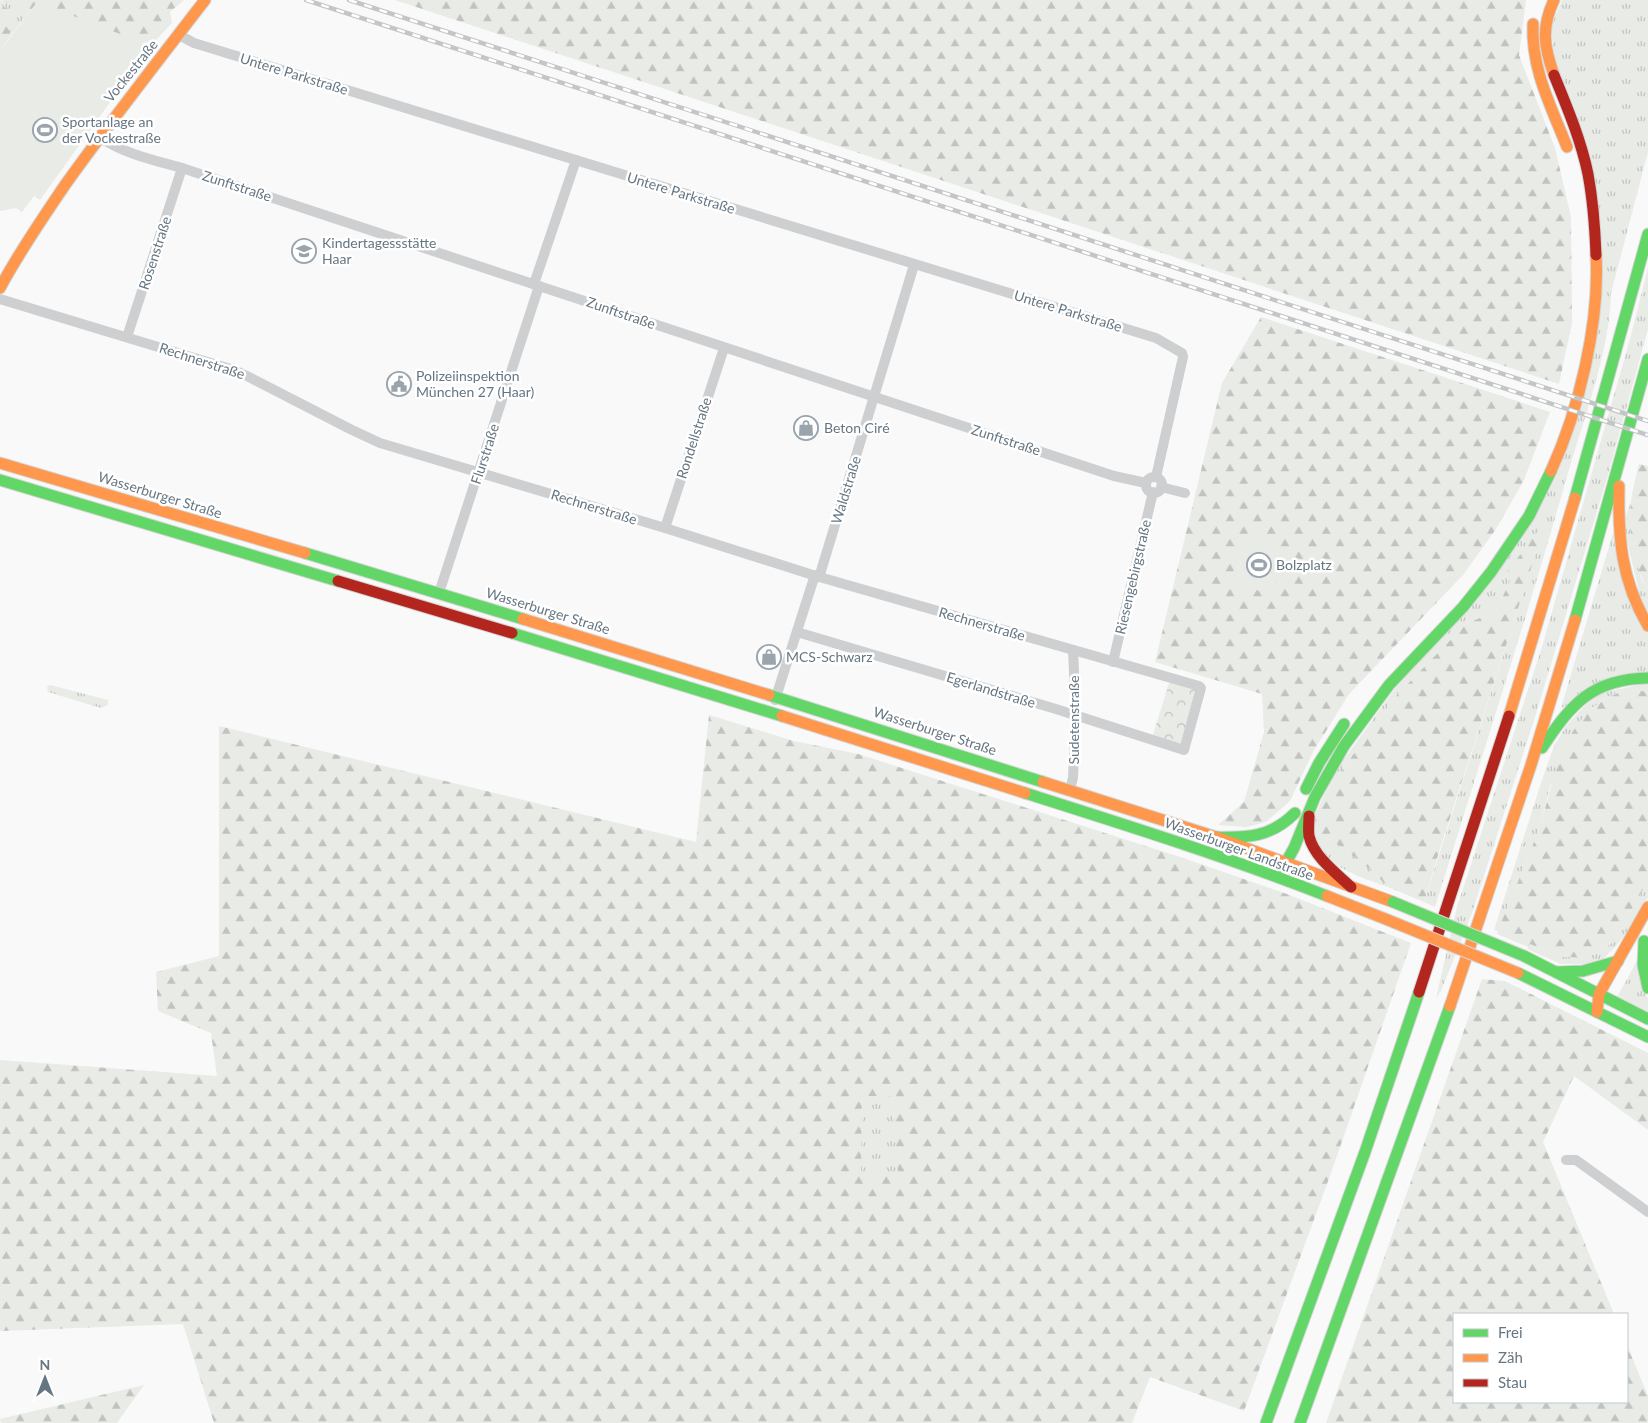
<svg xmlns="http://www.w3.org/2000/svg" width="1648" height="1423" font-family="Lato,sans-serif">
<defs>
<pattern id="grass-tufts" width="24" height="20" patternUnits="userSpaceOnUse" patternTransform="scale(1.25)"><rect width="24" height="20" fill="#e8ebe6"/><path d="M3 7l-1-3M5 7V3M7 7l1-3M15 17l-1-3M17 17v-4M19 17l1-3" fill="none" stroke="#c0c3c0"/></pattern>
<pattern id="forest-firs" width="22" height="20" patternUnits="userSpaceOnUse" patternTransform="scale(1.25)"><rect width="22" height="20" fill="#e8ebe6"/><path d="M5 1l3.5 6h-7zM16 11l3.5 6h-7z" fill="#c0c3c0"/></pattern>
<pattern id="park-crowns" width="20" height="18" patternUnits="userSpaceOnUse" patternTransform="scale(1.25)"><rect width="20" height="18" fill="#e8ebe6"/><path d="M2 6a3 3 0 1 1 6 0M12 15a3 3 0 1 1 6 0" fill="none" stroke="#c0c3c0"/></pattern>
</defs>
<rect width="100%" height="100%" fill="#f9f9f9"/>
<g fill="url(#grass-tufts)">
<path d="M1562 0H1648V152L1611 293C1610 352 1582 423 1566 480 1525 624 1479 765 1435 907L1424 902 1546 521 1510 581 1496 611 1466 624 1396 696 1324 795 1337 769 1397 686 1470 607 1575 425 1601 242 1556 70 1551 27Z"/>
<polygon points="0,1 17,6 29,12 9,38 9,21 13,10 0,6"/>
<polygon points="1648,268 1648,329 1607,478 1536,714 1472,913 1441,991 1436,998 1457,907 1542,647 1630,339"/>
<polygon points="1631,502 1632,541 1641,578 1648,590 1648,616 1643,608 1623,524"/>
<polygon points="1613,533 1648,634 1648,672 1561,708"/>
<polygon points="1648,683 1648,692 1628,689 1614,694 1592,708 1550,787 1538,833 1498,931 1494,930 1543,777 1554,746 1566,726 1596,694"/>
<polygon points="50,685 108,700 108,705 101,708 48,692 47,687"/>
<path d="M1314 818 1320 834 1343 848 1373 872 1388 887C1368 880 1330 868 1320 849 1315 841 1315 827 1314 818Z"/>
<polygon points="1648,881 1648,897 1628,931 1616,946 1603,959 1592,964 1561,964 1527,949 1530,944 1558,956 1581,958 1596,954 1613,942"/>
<polygon points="1637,961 1643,990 1648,998 1648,1012 1617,997"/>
<polygon points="862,1096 892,1096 899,1173 860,1180"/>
</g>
<g fill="url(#forest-firs)" fill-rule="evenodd">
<polygon points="0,0 184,0 170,12 172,23 156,40 143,43 37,3 29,12"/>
<polygon points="395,0 1526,0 1519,55 1555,148 1571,217 1572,323 1559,384"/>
<polygon points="0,6 13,10 9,21 9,38 0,51"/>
<polygon points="1261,317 1550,412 1524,480 1496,529 1463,575 1349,694 1313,752 1290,801 1266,822 1247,827 1218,825 1244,802 1264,732 1262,694 1155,662 1222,383"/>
<path d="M1639 464 1648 466V590C1633 564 1628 533 1631 503 1632 490 1636 476 1639 464Z"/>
<polygon points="1547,519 1439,852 1424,902 1388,887 1373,872 1343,848 1320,834 1314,818 1324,795 1396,696 1466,624 1496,611 1510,581 1507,572"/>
<path d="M1628 689 1648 692V881L1613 942 1596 954 1581 958 1558 956 1530 944 1528 947 1497 934C1509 900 1525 868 1537 834 1558 775 1558 713 1628 689Z"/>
<path d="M709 715 794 741 858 754 1177 856 1287 894 1411 943 1331 1173 1244 1411 1150 1377 1132 1423H214L183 1324 0 1331V1060L217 1076 211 1033 158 1011 156 972 219 956V726L696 842ZM862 1096H892L898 1173 861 1179Z"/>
<polygon points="1482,979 1505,981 1648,1053 1648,1130 1574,1076 1543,1142 1614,1314 1454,1314 1454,1402 1627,1402 1627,1345 1648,1396 1648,1423 1326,1423"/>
<polygon points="144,1385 117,1423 1,1423 0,1419"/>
</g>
<polygon fill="url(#park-crowns)" points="1170,680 1197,687 1180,746 1152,738"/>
<g fill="#e8ebe6">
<polygon points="37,2 143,43 138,63 40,200 34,196 22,212 16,208 0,211 0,51"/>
<polygon points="1247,534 1288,549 1271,595 1230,581"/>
</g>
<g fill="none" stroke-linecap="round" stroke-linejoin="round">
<defs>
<g id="fast">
<polyline points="0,480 338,581"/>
<polyline points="1575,498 1648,234"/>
<polyline points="305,553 523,619"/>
<polyline points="1575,620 1648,359"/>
<polyline points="512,633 782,716"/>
<polyline points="769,695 1043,782"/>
<path d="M1542 748C1571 704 1592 679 1648 678"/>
<polyline points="1306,789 1319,763 1344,724"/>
<path d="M1025 793C1126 825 1228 857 1327 896"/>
<path d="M1216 837C1248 838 1271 837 1295 813"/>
<polyline points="1278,877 1294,848 1315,797 1344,746 1389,685 1463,607 1491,572 1529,516 1551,471"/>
<polyline points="1644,941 1643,965 1648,988"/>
<polyline points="1524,956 1648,1019"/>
<polyline points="1557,972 1583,971 1618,961"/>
<polyline points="1518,973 1648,1037"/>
<polyline points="1266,1423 1365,1152 1419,992"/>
<polyline points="1300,1423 1450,1006"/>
</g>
<g id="slow">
<path d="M1554 0C1541 28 1544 47 1554 75"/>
<path d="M1533 24C1531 69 1551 106 1567 147"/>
<path d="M0 288C19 252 42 219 65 185 110 122 158 61 205 0"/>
<polyline points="0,463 305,553"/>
<path d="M1551 471C1579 410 1600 322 1596 255"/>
<path d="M1619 486C1618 538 1621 580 1648 626"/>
<polyline points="523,619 769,695"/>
<polyline points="782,716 1025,793"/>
<polyline points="1509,716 1575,498"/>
<polyline points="1043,782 1216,837 1393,902"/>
<polyline points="1327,896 1388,920"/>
<polyline points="1450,1006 1531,765 1575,620"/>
<polyline points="1597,1012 1599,994 1648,907"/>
</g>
<g id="jam">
<path d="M1554 75C1567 107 1581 140 1588 174 1593 201 1595 228 1596 255"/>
<polyline points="338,581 512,633"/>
<path d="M1309 816C1309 822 1308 830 1309 836 1314 857 1336 873 1351 887"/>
<polyline points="1419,992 1509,716"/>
</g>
</defs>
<use href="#fast" stroke="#d5d6d7" stroke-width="13"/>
<use href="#slow" stroke="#d5d6d7" stroke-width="13"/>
<use href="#jam" stroke="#d5d6d7" stroke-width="13"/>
<g stroke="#cecfd0" stroke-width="10">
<polyline points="179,35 194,43 1156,338 1182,353 1183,357 1156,477"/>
<path d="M99 137C125 154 153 160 182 168L1114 476 1146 483"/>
<polyline points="534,284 576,160"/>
<polyline points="0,299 234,370 249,377 352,430 380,443 665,528 816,576 1199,686 1201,688 1184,750 1056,709 797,632"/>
<polyline points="127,337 182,168"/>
<circle cx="1154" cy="485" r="8"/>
<polyline points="1161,487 1185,493"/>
<polyline points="665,528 724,348"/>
<polyline points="439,593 539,286"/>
<polyline points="1113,662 1153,492"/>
<polyline points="775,700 813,581 821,571 914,265"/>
<polyline points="1070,789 1073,778 1076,715 1073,650"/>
<polyline points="1566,1160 1576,1160 1648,1212"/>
</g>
<use href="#fast" stroke="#63d668" stroke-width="11"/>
<use href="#slow" stroke="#ff974d" stroke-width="11"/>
<use href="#jam" stroke="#b3261e" stroke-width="11"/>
<defs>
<g id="rail">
<polyline points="306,0 1648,435"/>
<polyline points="349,0 1648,421"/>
</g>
</defs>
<use href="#rail" stroke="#c3c5c6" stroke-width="4.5"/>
<use href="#rail" stroke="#fff" stroke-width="2.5" stroke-dasharray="8" stroke-linecap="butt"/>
<defs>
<polyline id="fast-bridge" points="1393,902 1524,956"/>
<polyline id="slow-bridge" points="1388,920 1518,973"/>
</defs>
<use href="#fast-bridge" stroke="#d5d6d7" stroke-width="13" stroke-linecap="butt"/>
<use href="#slow-bridge" stroke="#d5d6d7" stroke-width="13" stroke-linecap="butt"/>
<use href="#fast-bridge" stroke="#63d668" stroke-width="11"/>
<use href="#slow-bridge" stroke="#ff974d" stroke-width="11"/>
</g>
<defs>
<symbol id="stadium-ring" viewBox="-11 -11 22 22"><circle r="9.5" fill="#fff" stroke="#99a4ac" stroke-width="1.5"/><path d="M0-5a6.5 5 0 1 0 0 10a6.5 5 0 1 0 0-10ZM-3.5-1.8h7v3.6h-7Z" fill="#99a4ac"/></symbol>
<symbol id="school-ring" viewBox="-11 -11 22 22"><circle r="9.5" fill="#fff" stroke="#99a4ac" stroke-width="1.5"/><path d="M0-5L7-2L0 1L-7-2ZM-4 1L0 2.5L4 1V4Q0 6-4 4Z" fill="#99a4ac"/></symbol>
<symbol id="civic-ring" viewBox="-11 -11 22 22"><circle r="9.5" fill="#fff" stroke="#99a4ac" stroke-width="1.5"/><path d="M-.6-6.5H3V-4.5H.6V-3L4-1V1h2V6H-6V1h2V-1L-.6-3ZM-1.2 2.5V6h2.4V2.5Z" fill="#99a4ac"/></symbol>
<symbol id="shop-ring" viewBox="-11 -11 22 22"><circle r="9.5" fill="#fff" stroke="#99a4ac" stroke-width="1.5"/><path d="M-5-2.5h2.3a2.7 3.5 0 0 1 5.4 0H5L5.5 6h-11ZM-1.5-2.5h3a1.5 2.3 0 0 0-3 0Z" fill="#99a4ac"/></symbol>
</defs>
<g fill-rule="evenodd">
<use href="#stadium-ring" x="31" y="116" width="28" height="28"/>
<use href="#school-ring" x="290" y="237" width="28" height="28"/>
<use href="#civic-ring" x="385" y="370" width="28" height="28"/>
<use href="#shop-ring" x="792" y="414" width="28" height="28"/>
<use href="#stadium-ring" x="1245" y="551" width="28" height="28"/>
<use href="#shop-ring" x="755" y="643" width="28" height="28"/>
</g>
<g text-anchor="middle" stroke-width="5" stroke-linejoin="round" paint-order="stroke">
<g font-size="14" fill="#657683" stroke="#fff">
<text transform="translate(131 71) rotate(-51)" y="5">Vockestraße</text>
<text transform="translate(294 74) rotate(17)" y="5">Untere Parkstraße</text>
<text transform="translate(237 186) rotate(18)" y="5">Zunftstraße</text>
<text transform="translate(681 193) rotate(17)" y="5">Untere Parkstraße</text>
<text transform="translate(155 253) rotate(-72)" y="5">Rosenstraße</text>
<text transform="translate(1068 311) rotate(17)" y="5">Untere Parkstraße</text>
<text transform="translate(621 313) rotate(19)" y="5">Zunftstraße</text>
<text transform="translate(202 361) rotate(18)" y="5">Rechnerstraße</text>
<text transform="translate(694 438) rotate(-72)" y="5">Rondellstraße</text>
<text transform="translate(1006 440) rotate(18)" y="5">Zunftstraße</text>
<text transform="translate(485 454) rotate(-72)" y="5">Flurstraße</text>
<text transform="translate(846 490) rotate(-73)" y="5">Waldstraße</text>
<text transform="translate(160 495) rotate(17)" y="5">Wasserburger Straße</text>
<text transform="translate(594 507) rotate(17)" y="5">Rechnerstraße</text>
<text transform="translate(1133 577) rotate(-77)" y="5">Riesengebirgstraße</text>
<text transform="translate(548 611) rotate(17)" y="5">Wasserburger Straße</text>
<text transform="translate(982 624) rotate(16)" y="5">Rechnerstraße</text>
<text transform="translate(991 690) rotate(17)" y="5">Egerlandstraße</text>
<text transform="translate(1074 720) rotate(-90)" y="5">Sudetenstraße</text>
<text transform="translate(935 731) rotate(18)" y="5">Wasserburger Straße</text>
<text transform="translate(1239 849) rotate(20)" y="5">Wasserburger Landstraße</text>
</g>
<g font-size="14" fill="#657683" stroke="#fff" text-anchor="start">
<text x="62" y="127">Sportanlage an<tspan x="62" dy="16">der Vockestraße</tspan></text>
<text x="322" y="248">Kindertagessstätte<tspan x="322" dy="16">Haar</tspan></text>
<text x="416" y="381">Polizeiinspektion<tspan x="416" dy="16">München 27 (Haar)</tspan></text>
<text x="824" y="433">Beton Ciré</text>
<text x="1276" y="570">Bolzplatz</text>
<text x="786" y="662">MCS-Schwarz</text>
</g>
</g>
<rect x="1453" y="1313" width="175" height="90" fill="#ffffff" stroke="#c1c8cd"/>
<rect x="1463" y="1329" width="25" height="8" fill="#63d668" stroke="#c1c8cd"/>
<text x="1498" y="1338" font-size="15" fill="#657683">Frei</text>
<rect x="1463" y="1354" width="25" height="8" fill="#ff974d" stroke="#c1c8cd"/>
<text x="1498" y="1363" font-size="15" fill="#657683">Zäh</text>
<rect x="1463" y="1379" width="25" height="8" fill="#b3261e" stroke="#c1c8cd"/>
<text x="1498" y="1388" font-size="15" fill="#657683">Stau</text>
<g transform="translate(45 1378)" stroke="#ffffff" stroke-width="4" paint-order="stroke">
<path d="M0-4L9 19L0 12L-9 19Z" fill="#657683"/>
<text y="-8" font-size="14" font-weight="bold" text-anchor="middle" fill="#657683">N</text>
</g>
</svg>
